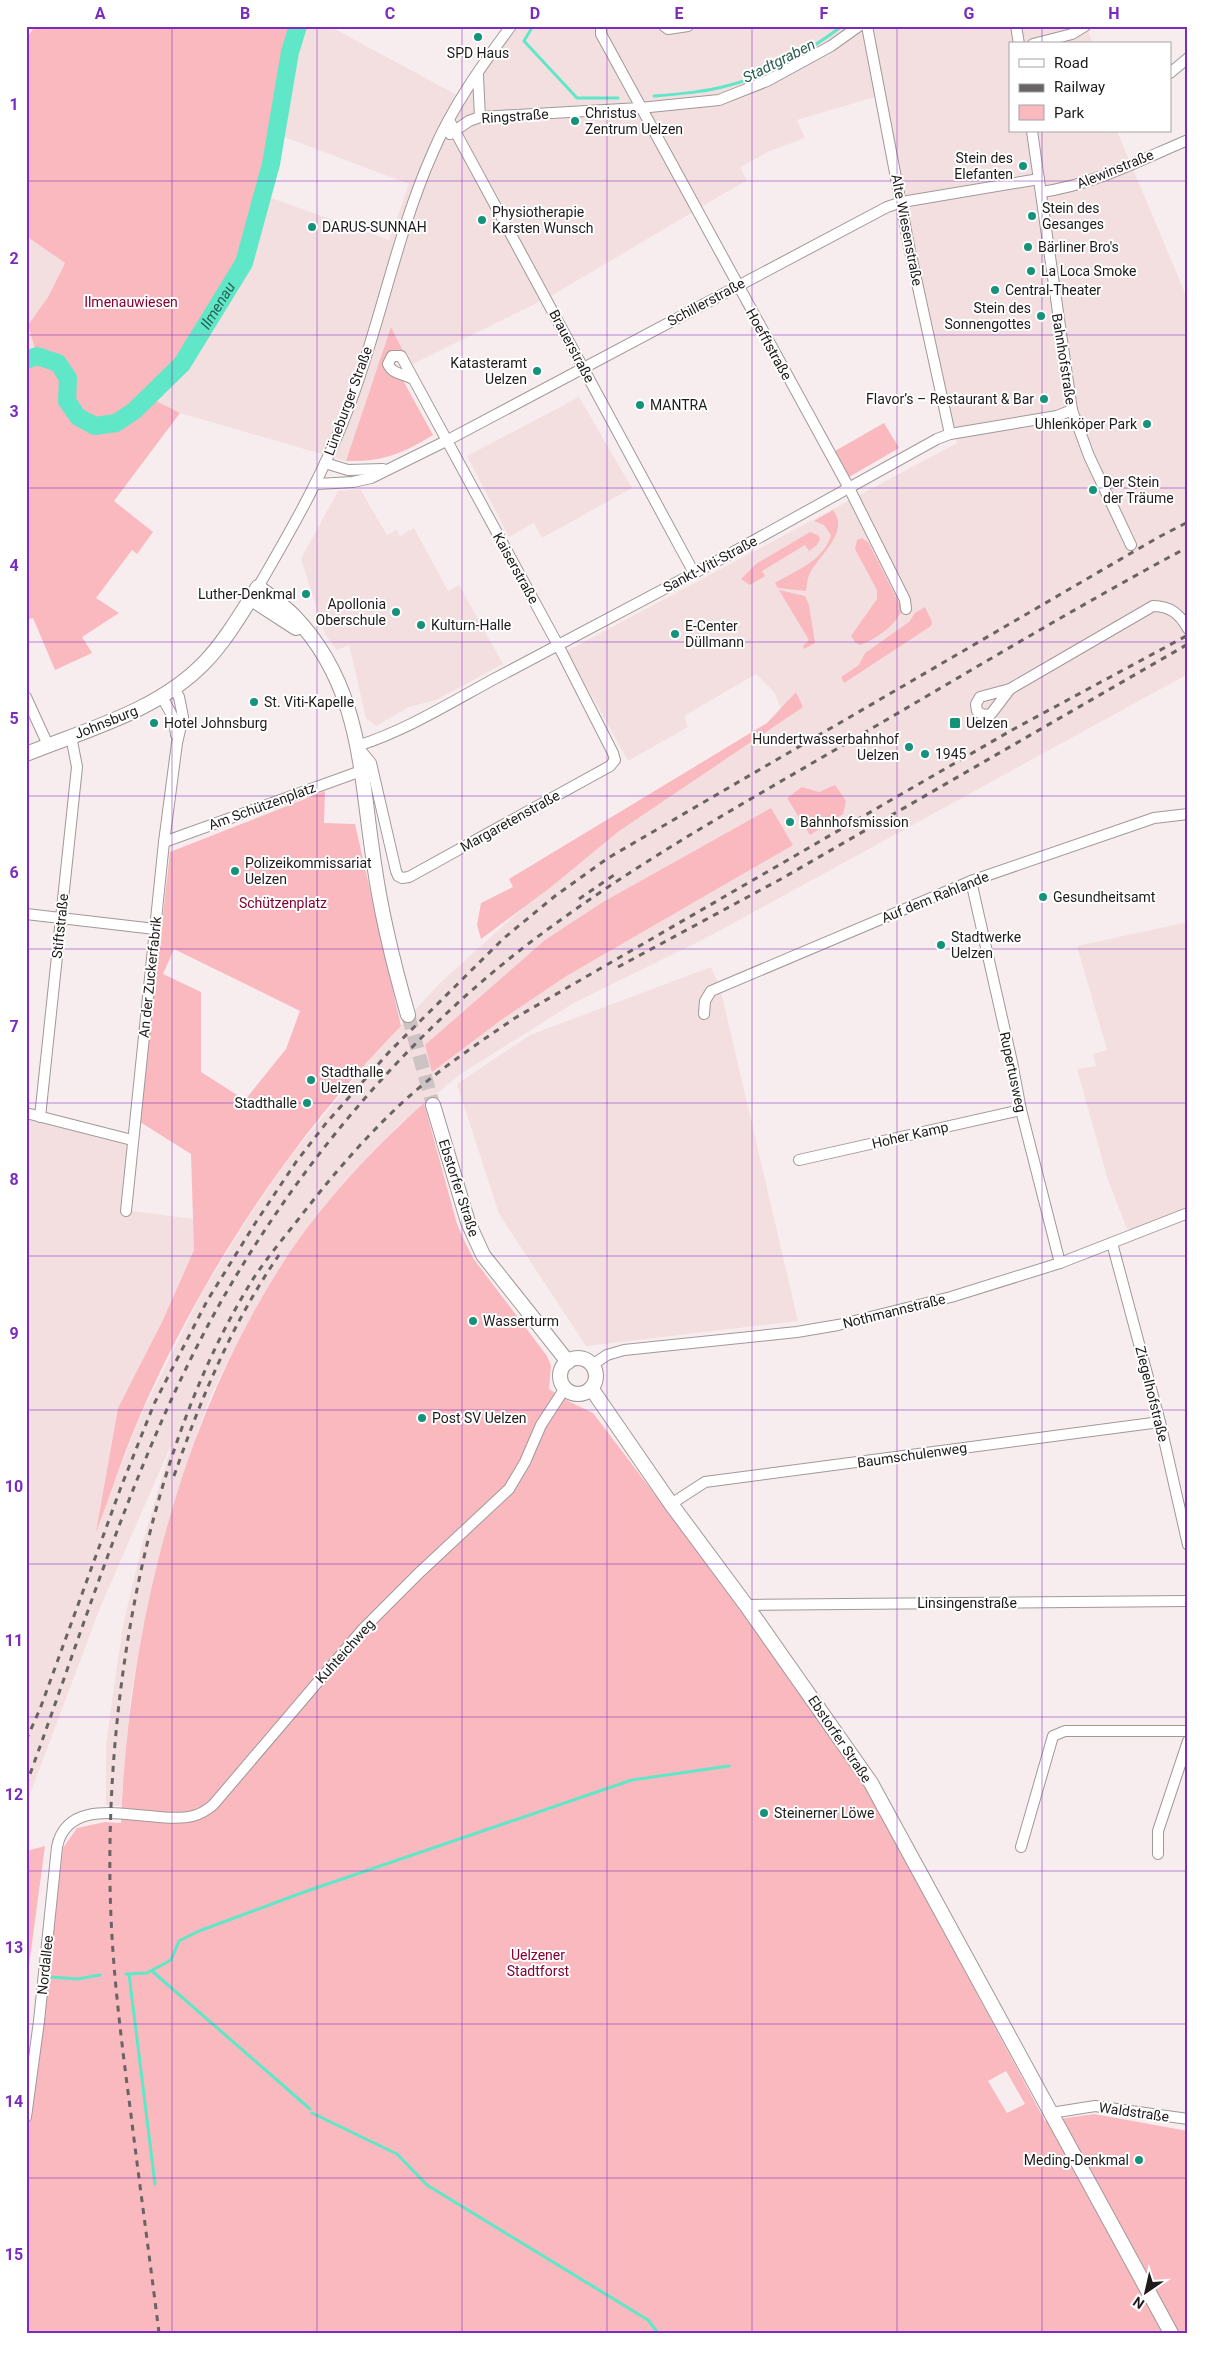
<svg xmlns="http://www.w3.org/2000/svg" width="1214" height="2359" font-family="Roboto,sans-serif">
<rect width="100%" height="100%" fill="#f8edee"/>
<g fill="#f4dfe0">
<polygon points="298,26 329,26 457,95 503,26 1090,26 1087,28 1093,44 1010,44 1010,131 1117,131 1188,300 1188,674 708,937 574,1003 459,1075 399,1125 326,1206 281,1266 229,1359 211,1396 199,1428 168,1527 145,1620 131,1694 121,1806 106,1805 106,1745 117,1665 124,1621 142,1545 172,1443 100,1608 26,1805 26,1119 138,1148 132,1211 194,1219 194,1250 162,1322 118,1408 97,1528 139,1419 202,1293 248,1218 289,1158 376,1052 440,983 588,849 785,718 774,692 756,674 684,716 688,727 628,761 567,651 957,443 875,97 797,120 805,138 770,151 740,167 747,180 551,296 413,364 404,353 391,328 346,461 180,413 148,398 182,364 243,263 263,195 389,240 409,184 279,135 290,52"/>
<polygon points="26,236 65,263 48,297 28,325 37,356 26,360"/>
<polygon points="579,397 632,488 542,538 534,523 509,537 467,456"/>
<polygon points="360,489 387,535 396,530 400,536 414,528 448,591 459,585 503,664 436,700 409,707 376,726 366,718 349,645 337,650 325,634 301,559 338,491"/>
<polygon points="1188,922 1188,1209 1141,1228 1127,1229 1108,1180 1077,1069 1096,1066 1093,1054 1107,1050 1077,946"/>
<polygon points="711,967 720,987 798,1321 586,1346 499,1214 457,1084 530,1035"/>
</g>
<g fill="#fab9be" fill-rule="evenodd">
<polygon points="35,26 298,26 290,52 271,164 244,263 182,364 148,397 180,413 114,501 153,532 137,554 132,550 96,598 119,613 82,637 92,653 55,670 33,618 26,620 26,360 37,356 28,325 48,297 65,263 26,236 26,39"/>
<path d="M391 327 404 353 392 367 404 382 433 435C402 454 382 462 346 461Z"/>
<polygon points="884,423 899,448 849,477 835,451"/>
<path d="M833 510C851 533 817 556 809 575 807 580 807 586 806 591L778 588 775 583C795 571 825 560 831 535L824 525 814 521Z"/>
<polygon points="810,532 818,535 820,539 817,545 809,551 805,545 762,571 765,576 750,585 741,579 756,564"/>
<path d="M862 538 868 542 902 609C897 625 876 639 860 645L855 642 851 636 877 599V590L855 549 857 540Z"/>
<polygon points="779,590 805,596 809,605 815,643 804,649 803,646 809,640"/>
<polygon points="925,607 932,622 931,626 844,683 841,677 859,665 865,653 909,622 915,613"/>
<polygon points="796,692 803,707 619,831 551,887 481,939 477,925 481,903 513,887 509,879 767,723"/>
<polygon points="835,785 846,801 843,814 810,835 787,798 802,787 819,792"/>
<path d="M325 791 324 823 355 824 401 1026C291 1138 202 1274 139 1418 123 1455 111 1494 96 1532L118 1408 162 1322 194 1250 191 1154 140 1122 170 852ZM174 949 300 1011 286 1049 245 1100 201 1072V992L163 974Z"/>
<polygon points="771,808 793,845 568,975 501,1020 432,1072 425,1045 545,940 603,902"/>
<path d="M424 1103 457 1224 465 1242 473 1258 547 1356 551 1366 549 1389 570 1402 593 1413 742 1609 865 1785 1045 2121 1094 2114 1188 2131V2333H26V2142L63 1848 77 1828 105 1822 121 1823C128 1634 178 1427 281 1266 319 1206 371 1151 424 1103ZM1006 2071 1025 2104 1007 2113 988 2081Z"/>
<polygon points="45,1846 26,1988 26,1851"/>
</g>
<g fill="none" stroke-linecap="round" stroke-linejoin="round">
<g stroke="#5fe7c7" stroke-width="3">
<polyline points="533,26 524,41 577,98 618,98"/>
<path d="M654 96C680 94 705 92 730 85 766 76 812 49 842 26"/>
<polyline points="152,1971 310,2109"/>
<polyline points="126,1974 147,1973 171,1960 179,1941 199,1931 307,1891 632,1780 729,1766"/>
<polyline points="129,1974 155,2184"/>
<polyline points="26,1976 27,1976"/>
<polyline points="51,1977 77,1979 100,1975"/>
<polyline points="312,2113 397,2154 427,2185 648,2320 658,2333"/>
</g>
<path stroke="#5fe7c7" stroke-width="18" id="s1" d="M26 360 37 356 58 363 68 378 67 401 78 417 95 426 116 423 134 411 182 364 244 263 271 164 290 52 298 26"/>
<polyline stroke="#cdc3c4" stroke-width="14" stroke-dasharray="14 7" stroke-linecap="butt" points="408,1015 433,1105"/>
<defs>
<g id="street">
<polyline points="601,26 601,34 849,488 905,600 906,609"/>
<polyline points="664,26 668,29 688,26"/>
<polyline points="867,26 909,246 950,434"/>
<polyline points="1016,26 1019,44"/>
<polyline points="1033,44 1072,34 1085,26"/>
<polyline points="1170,73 1188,58"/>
<polyline points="478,76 480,117"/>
<polyline points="449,120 694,573"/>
<polyline points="1032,131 1072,410 1089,456 1131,545"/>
<polyline points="450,134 469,121 480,117 640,108 719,100 767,81 831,46 859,26"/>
<path d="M1041 192C1093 185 1140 160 1188 140"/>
<path d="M413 379C403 373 393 375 388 364L392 356H401L558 645 613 753 615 760 610 766 409 877 402 878 398 876 396 871 371 763 357 746C405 731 450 703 494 679 568 640 642 600 717 561L937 439 950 434 1057 416 1072 410"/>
<polyline points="325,463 348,470 383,469"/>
<polyline points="317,484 353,482 371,478 446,441 887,207 902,202 1039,179"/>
<path d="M258 587C293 527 326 469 350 404 381 321 397 233 433 152 452 107 482 65 511 26"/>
<path d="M1010 689 1153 606C1170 606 1180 614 1188 629"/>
<polygon points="1010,689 991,714 983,715 977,711 976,704 980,697"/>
<polyline points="26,697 48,745"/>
<polyline points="162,697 174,719 176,735"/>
<polyline points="164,842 361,771"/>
<polyline points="971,881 1012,1062 1021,1110 1060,1263"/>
<polyline points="26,914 155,929"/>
<polyline points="704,1014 705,1001 711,991 971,881 1154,818 1188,814"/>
<polyline points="26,1113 132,1140"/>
<polyline points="40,1117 77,767 71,736"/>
<polyline points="799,1160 1021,1110"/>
<polyline points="126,1211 164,842 177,743 183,717 179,697 174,689"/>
<polyline points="1112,1243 1160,1422 1188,1545"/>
<polyline points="592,1365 607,1355 624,1350 797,1332 838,1325 951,1297 1060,1263 1188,1213"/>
<polyline points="671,1504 705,1482 1160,1422"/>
<polyline points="746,1605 1188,1601"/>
<polyline points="1021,1847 1053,1736 1065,1731 1188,1731"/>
<polyline points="1158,1854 1158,1831 1188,1741"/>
<polyline points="1051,2113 1095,2106 1188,2119"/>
<path d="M26 2117 39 2021 57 1847C69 1788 152 1826 193 1816 201 1814 207 1810 213 1805L363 1629 419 1573 509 1489 525 1462 541 1425 565 1388"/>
</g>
<g id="secondary">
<polyline points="250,598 296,628"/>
<path d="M26 754C88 729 158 711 205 662 226 640 242 612 258 587 270 596 283 605 293 615 362 686 360 773 374 863 381 914 394 966 408 1015"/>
<polyline points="433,1105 468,1222 483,1255 568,1362"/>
<circle cx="578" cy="1376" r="18"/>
<polyline points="591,1388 671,1504 746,1605 871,1783 1171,2333"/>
</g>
</defs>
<use href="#street" stroke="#a29898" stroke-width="12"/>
<use href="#secondary" stroke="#a29898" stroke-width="16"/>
<use href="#street" stroke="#fff" stroke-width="10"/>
<use href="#secondary" stroke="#fff" stroke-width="14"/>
<g stroke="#6a6364" stroke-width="3" stroke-dasharray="6 6" stroke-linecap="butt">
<polyline points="579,899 614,875"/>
<polyline points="618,967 781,879 1188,644"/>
<path d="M174 1476C201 1398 232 1323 279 1255"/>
<polyline points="26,1740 40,1709 121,1487 154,1404 207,1301 256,1222 296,1162 327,1122 390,1051 504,938 555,896 608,858 1157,538 1188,522"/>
<path d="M26 1785C85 1625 135 1456 218 1307 301 1159 417 1023 555 924 651 854 755 797 857 737 967 673 1076 607 1188 547"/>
<path d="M159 2333C150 2260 140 2188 131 2115 121 2038 111 1961 110 1883 107 1686 148 1448 253 1279 266 1259 282 1240 297 1221 330 1178 364 1138 404 1101 438 1070 477 1044 515 1018L1012 730 1188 635"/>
</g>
</g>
<path fill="none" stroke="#7b2cbf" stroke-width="1" stroke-opacity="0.55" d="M172 26V2333M317 26V2333M462 26V2333M607 26V2333M752 26V2333M897 26V2333M1042 26V44M1042 131V2333M26 181H1188M26 335H1188M26 488H1188M26 642H1188M26 796H1188M26 949H1188M26 1103H1188M26 1256H1188M26 1410H1188M26 1564H1188M26 1717H1188M26 1871H1188M26 2024H1188M26 2178H1188"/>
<g fill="#14937a" stroke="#fff" stroke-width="2">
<circle cx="478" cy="37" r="5"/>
<circle cx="575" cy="121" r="5"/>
<circle cx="1023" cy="166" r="5"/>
<circle cx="1032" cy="216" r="5"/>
<circle cx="482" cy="220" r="5"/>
<circle cx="312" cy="227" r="5"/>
<circle cx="1028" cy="247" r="5"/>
<circle cx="1031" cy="271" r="5"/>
<circle cx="995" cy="290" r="5"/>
<circle cx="1041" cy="316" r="5"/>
<circle cx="537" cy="371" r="5"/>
<circle cx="1044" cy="399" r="5"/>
<circle cx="640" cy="405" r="5"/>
<circle cx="1147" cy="424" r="5"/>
<circle cx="1093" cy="490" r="5"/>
<circle cx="306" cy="594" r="5"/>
<circle cx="396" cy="612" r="5"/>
<circle cx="421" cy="625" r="5"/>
<circle cx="675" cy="634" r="5"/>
<circle cx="254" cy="702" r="5"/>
<circle cx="154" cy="723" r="5"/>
<rect x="949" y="717" width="12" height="12" rx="2.5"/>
<circle cx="909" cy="747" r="5"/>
<circle cx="925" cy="754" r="5"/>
<circle cx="790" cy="822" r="5"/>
<circle cx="235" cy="871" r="5"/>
<circle cx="1043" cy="897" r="5"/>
<circle cx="941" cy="945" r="5"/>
<circle cx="311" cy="1080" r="5"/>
<circle cx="307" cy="1103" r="5"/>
<circle cx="473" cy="1321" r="5"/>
<circle cx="422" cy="1418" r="5"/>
<circle cx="764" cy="1813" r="5"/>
<circle cx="1139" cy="2160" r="5"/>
</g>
<g text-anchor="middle" stroke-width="4" stroke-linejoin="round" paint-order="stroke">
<g font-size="14" fill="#1f1b1b" stroke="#fff" text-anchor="start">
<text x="478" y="58" text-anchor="middle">SPD Haus</text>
<text x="585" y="118">Christus<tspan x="585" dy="16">Zentrum Uelzen</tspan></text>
<text x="1013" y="163" text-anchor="end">Stein des<tspan x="1013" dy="16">Elefanten</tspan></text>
<text x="1042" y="213">Stein des<tspan x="1042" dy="16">Gesanges</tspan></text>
<text x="492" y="217">Physiotherapie<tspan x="492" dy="16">Karsten Wunsch</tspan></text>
<text x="322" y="232">DARUS-SUNNAH</text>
<text x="1038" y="252">Bärliner Bro's</text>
<text x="1041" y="276">La Loca Smoke</text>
<text x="1005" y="295">Central-Theater</text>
<text x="1031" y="313" text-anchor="end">Stein des<tspan x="1031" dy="16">Sonnengottes</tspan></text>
<text x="527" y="368" text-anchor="end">Katasteramt<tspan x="527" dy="16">Uelzen</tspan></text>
<text x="1034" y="404" text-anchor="end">Flavor’s – Restaurant &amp; Bar</text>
<text x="650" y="410">MANTRA</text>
<text x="1137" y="429" text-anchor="end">Uhlenköper Park</text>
<text x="1103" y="487">Der Stein<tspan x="1103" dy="16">der Träume</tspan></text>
<text x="296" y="599" text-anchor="end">Luther-Denkmal</text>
<text x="386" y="609" text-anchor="end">Apollonia<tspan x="386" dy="16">Oberschule</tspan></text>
<text x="431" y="630">Kulturn-Halle</text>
<text x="685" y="631">E-Center<tspan x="685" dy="16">Düllmann</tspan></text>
<text x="264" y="707">St. Viti-Kapelle</text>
<text x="164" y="728">Hotel Johnsburg</text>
<text x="966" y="728">Uelzen</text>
<text x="899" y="744" text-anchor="end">Hundertwasserbahnhof<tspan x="899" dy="16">Uelzen</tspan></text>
<text x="935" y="759">1945</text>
<text x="800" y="827">Bahnhofsmission</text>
<text x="245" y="868">Polizeikommissariat<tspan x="245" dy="16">Uelzen</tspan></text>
<text x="1053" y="902">Gesundheitsamt</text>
<text x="951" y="942">Stadtwerke<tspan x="951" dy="16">Uelzen</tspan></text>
<text x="321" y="1077">Stadthalle<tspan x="321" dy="16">Uelzen</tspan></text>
<text x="297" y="1108" text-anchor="end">Stadthalle</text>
<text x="483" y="1326">Wasserturm</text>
<text x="432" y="1423">Post SV Uelzen</text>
<text x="774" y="1818">Steinerner Löwe</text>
<text x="1129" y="2165" text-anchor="end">Meding-Denkmal</text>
</g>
<g font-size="14" fill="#1f1b1b" stroke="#fff">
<text transform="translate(515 116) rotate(-4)" y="5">Ringstraße</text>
<text transform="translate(1115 169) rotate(-22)" y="5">Alewinstraße</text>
<text transform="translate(907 230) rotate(79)" y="5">Alte Wiesenstraße</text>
<text transform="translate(706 302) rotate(-28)" y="5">Schillerstraße</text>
<text transform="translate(769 344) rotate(61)" y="5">Hoefftstraße</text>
<text transform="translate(572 346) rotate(62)" y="5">Brauerstraße</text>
<text transform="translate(1064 359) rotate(81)" y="5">Bahnhofstraße</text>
<text transform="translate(348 401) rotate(-70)" y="5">Lüneburger Straße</text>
<text transform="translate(710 564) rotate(-28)" y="5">Sankt-Viti-Straße</text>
<text transform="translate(516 568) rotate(61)" y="5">Kaiserstraße</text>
<text transform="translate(106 722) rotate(-22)" y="5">Johnsburg</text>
<text transform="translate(262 806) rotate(-20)" y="5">Am Schützenplatz</text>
<text transform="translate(510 821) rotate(-29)" y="5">Margaretenstraße</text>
<text transform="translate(935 897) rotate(-22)" y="5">Auf dem Rahlande</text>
<text transform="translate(60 926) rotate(-84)" y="5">Stiftstraße</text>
<text transform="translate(150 977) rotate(-84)" y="5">An der Zuckerfabrik</text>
<text transform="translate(1013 1072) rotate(78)" y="5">Rupertusweg</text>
<text transform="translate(910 1135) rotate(-13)" y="5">Hoher Kamp</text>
<text transform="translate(459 1188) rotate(72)" y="5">Ebstorfer Straße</text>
<text transform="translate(894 1311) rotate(-14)" y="5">Nothmannstraße</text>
<text transform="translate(1152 1394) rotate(76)" y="5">Ziegelhofstraße</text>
<text transform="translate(912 1455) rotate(-8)" y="5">Baumschulenweg</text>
<text x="967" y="1608">Linsingenstraße</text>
<text transform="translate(345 1651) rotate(-48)" y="5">Kuhteichweg</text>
<text transform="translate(840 1739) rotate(56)" y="5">Ebstorfer Straße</text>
<text transform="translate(45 1965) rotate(-84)" y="5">Nordallee</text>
<text transform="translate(1134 2112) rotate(8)" y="5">Waldstraße</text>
</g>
<g font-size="14" fill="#86002d" stroke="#fff">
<text x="131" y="307">Ilmenauwiesen</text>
<text x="283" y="908">Schützenplatz</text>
<text x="538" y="1960">Uelzener<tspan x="538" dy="16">Stadtforst</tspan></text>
</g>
<g font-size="15" font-style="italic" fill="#275f51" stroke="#fff">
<text transform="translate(779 61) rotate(-27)" y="5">Stadtgraben</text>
<text dy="5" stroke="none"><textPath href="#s1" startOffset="292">Ilmenau</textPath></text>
</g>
</g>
<rect width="1214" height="2359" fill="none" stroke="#ffffff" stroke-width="55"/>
<rect x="1009" y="42" width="162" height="90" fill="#ffffff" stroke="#a5a4a4"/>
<rect x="1019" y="59" width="25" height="8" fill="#ffffff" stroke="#a5a4a4"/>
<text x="1054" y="68" font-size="15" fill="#1f1b1b">Road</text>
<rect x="1019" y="84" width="25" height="8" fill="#6a6364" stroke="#a5a4a4"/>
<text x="1054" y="92" font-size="15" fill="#1f1b1b">Railway</text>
<rect x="1019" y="105" width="25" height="15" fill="#fab9be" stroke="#a5a4a4"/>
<text x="1054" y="118" font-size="15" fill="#1f1b1b">Park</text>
<g transform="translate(1146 2292) rotate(214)" stroke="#ffffff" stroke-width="4" paint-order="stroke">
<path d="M0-4L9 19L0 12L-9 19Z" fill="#1f1b1b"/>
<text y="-8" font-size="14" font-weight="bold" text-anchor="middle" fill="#1f1b1b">N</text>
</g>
<rect x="28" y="28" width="1158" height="2304" fill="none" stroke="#7b2cbf" stroke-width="2"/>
<g font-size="16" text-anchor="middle" font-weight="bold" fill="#7b2cbf">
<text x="100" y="19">A</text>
<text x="245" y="19">B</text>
<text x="390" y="19">C</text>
<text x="535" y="19">D</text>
<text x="679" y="19">E</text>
<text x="824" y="19">F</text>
<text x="969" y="19">G</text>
<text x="1114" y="19">H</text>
<text x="14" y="110">1</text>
<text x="14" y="264">2</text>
<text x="14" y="417">3</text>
<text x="14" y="571">4</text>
<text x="14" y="724">5</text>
<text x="14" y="878">6</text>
<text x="14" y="1032">7</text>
<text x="14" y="1185">8</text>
<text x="14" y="1339">9</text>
<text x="14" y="1492">10</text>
<text x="14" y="1646">11</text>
<text x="14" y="1800">12</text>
<text x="14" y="1953">13</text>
<text x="14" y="2107">14</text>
<text x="14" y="2260">15</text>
</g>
</svg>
